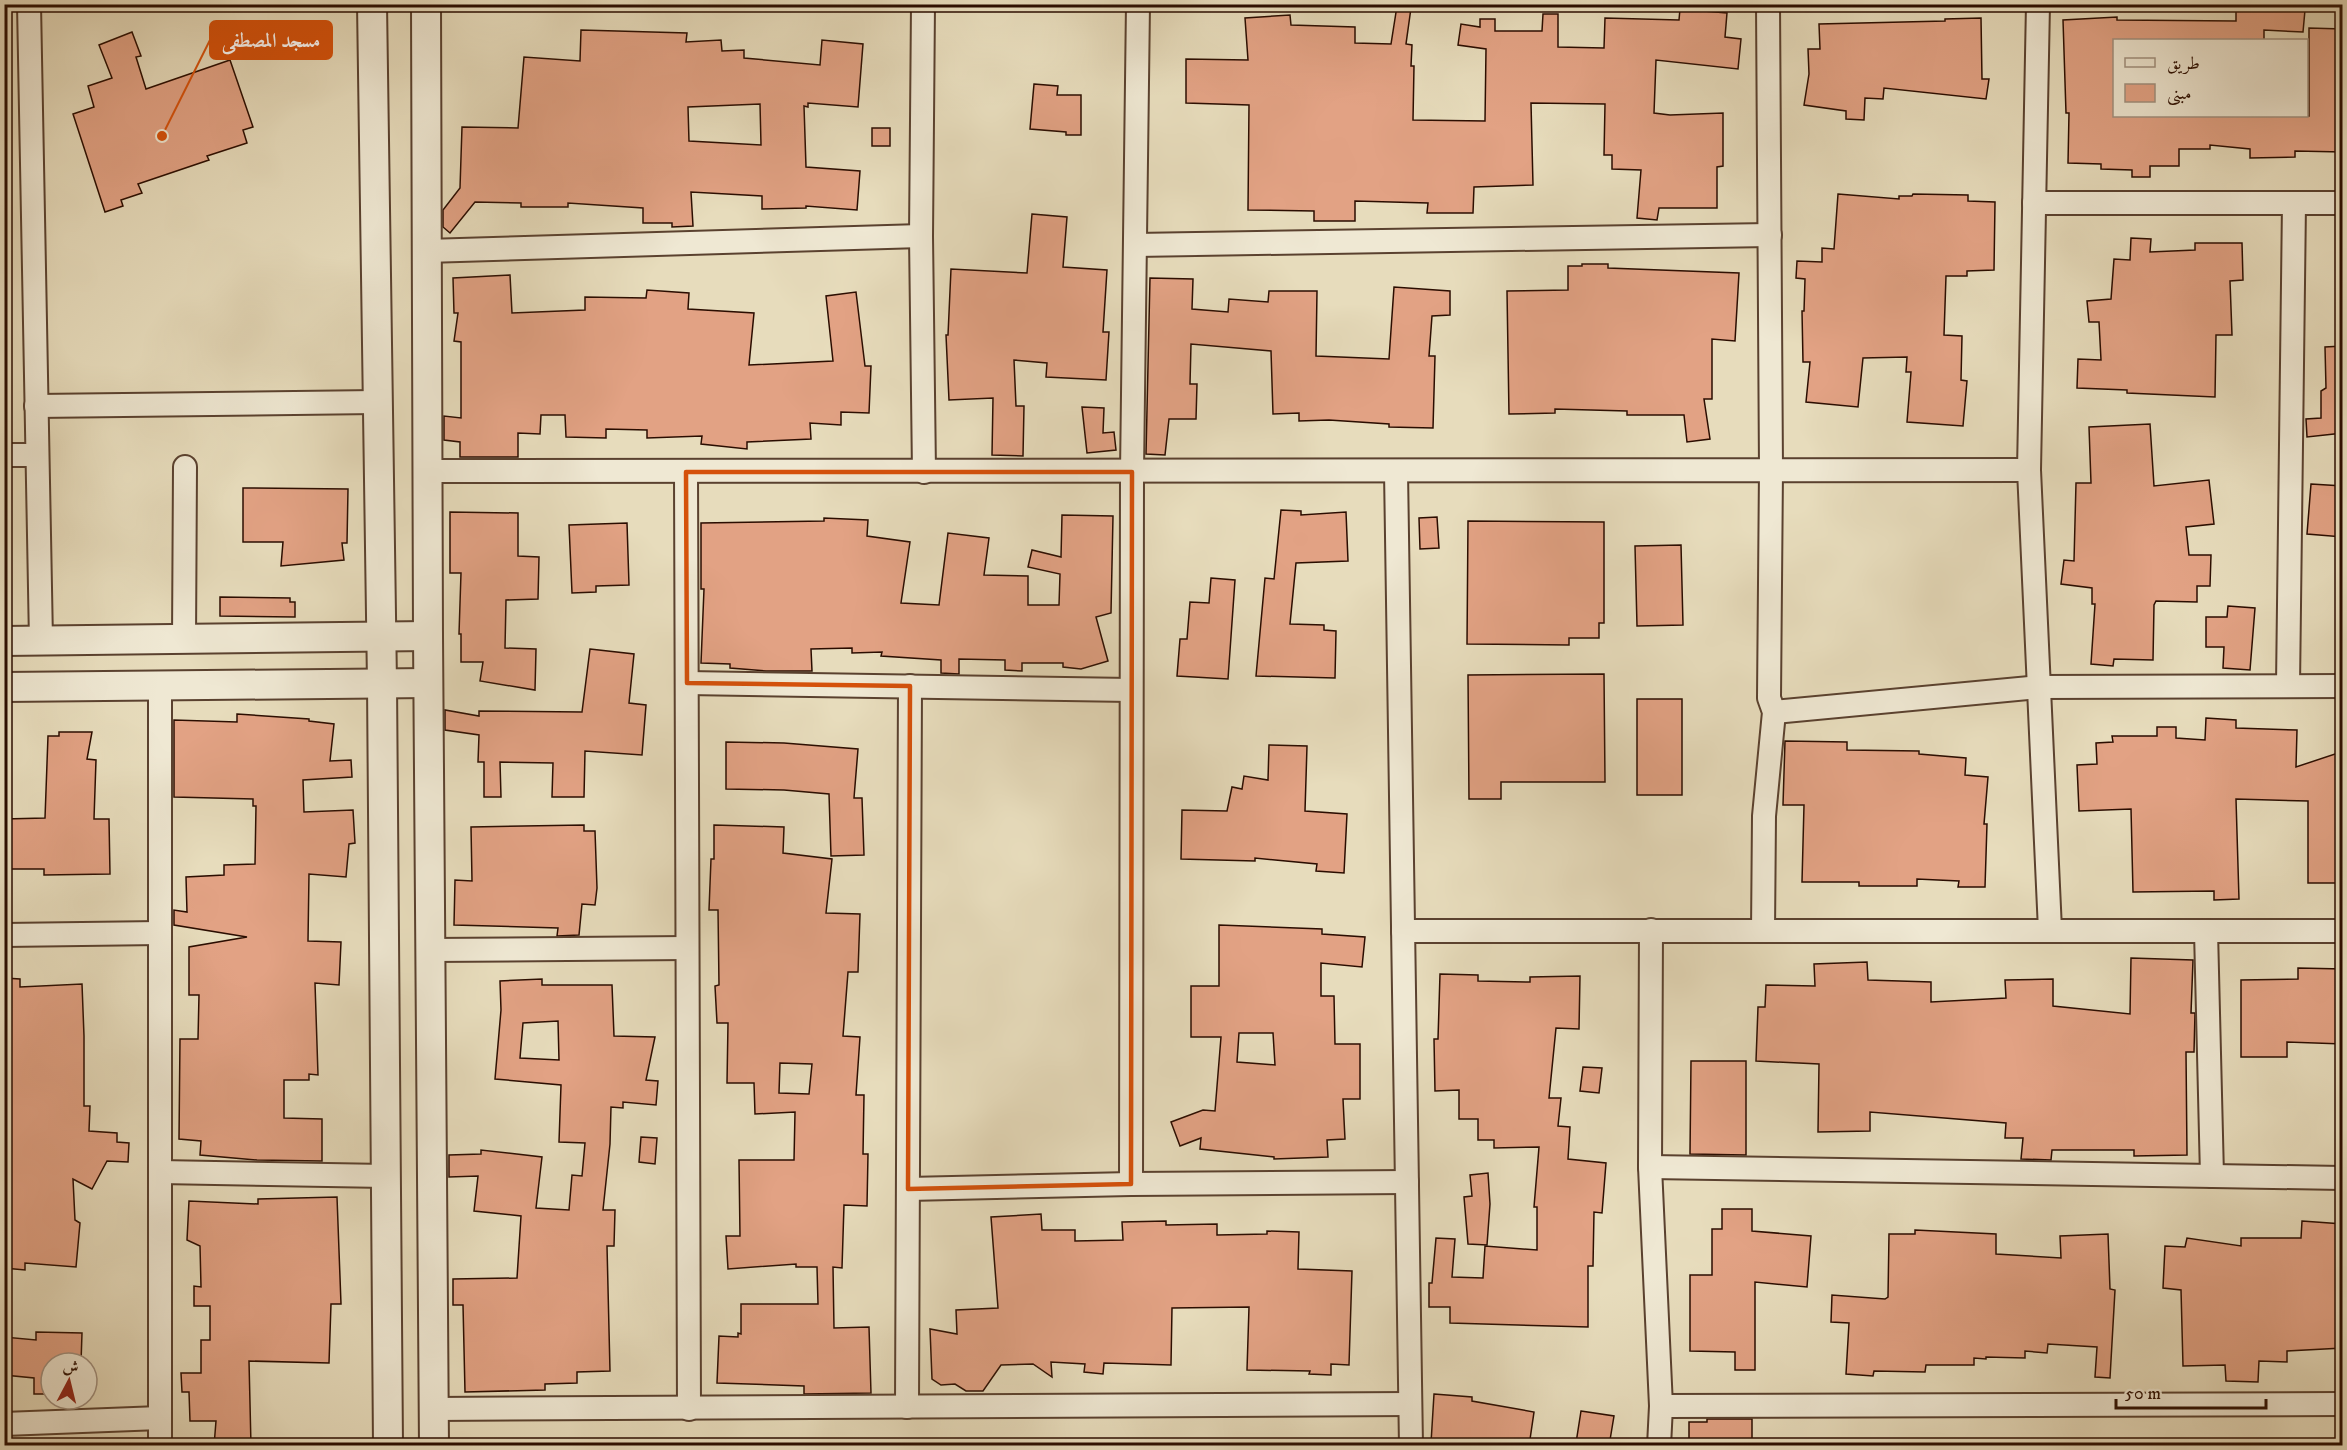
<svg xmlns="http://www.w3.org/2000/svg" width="2347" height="1450" font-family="'IM FELL DW Pica',Amiri,serif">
<rect width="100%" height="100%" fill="#e7dcbc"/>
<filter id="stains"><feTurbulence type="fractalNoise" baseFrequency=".00333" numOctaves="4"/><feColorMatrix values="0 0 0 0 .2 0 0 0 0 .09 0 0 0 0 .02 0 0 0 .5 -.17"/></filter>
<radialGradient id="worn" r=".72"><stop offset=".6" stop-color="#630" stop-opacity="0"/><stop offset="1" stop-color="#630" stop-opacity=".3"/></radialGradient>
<g fill="#e2a284" stroke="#2b0d00" stroke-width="1.5" fill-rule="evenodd">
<polygon points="1397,6 1411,8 1406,44 1412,45 1411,66 1414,66 1413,120 1485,121 1486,49 1458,45 1461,24 1480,27 1480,19 1495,19 1495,31 1542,31 1543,14 1558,14 1558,47 1604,48 1605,18 1679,20 1680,9 1727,13 1725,37 1741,39 1738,69 1656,60 1654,113 1670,115 1723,113 1723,166 1717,167 1717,208 1659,208 1657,220 1637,218 1641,170 1612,169 1612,155 1604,155 1605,104 1531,103 1533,185 1474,187 1473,213 1427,213 1428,203 1355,201 1355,221 1314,221 1314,211 1248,210 1249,105 1186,103 1186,59 1248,60 1245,18 1290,15 1291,25 1355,27 1355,43 1391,44"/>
<polygon points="2288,8 2305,10 2303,32 2264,30 2264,40 2115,40 2115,116 2309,116 2309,28 2343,29 2343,152 2295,151 2295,157 2250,158 2250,149 2210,145 2210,149 2179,149 2179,166 2150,166 2150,177 2132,177 2132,170 2101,169 2101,164 2068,163 2069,113 2066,113 2063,20 2117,17 2117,20 2236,21 2236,9"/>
<polygon points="1981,18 1982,79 1989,79 1986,99 1884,88 1883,99 1865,98 1864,120 1846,119 1846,111 1804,105 1809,74 1808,49 1820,49 1819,24 1945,21 1945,19"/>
<path d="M581 30 687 33 686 42 721 40 722 51 744 50V58L820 65 822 40 863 44 858 107 808 103V107L804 106 806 167 860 171 857 210 806 206V208L762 209V196L691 192 693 226 672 227V223H643V208L568 203V207H521V203L475 202 450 233 443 227V210L460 188 462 127 518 128 524 57 580 61ZM760 104 761 145 689 141 688 107Z"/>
<polygon points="132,32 141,56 136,57 146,89 230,60 253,127 243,130 247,143 207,156 209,160 138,184 142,193 121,200 123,206 105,212 73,114 94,107 88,86 112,78 99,45"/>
<polygon points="1034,84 1058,86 1057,95 1081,95 1081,135 1066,135 1066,132 1030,129"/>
<rect x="872" y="128" width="18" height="18"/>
<polygon points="1838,194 1899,199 1899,196 1912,196 1913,194 1968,195 1968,201 1995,202 1994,270 1967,271 1967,276 1946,276 1944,335 1962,336 1961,380 1967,381 1963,426 1907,422 1911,372 1906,372 1907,357 1863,358 1858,407 1806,402 1810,362 1803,362 1802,311 1804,311 1805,279 1796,278 1797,261 1822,262 1822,248 1834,249"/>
<polygon points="1032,214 1067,217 1063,267 1107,270 1103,332 1109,332 1106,380 1046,377 1047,363 1014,360 1016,406 1024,406 1023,456 992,455 993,398 949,400 946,335 948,335 951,269 1027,273"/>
<polygon points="2131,238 2151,239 2150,252 2195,250 2195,243 2242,243 2243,280 2230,281 2232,335 2216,335 2215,397 2127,393 2127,390 2077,388 2078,359 2101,360 2099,322 2089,322 2087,301 2111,299 2114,259 2130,260"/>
<polygon points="1582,264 1608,264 1608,268 1739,273 1735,341 1712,339 1712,399 1704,399 1710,439 1687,442 1684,415 1627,415 1627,411 1555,409 1555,413 1509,414 1507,291 1568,290 1568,266 1582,266"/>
<polygon points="510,275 512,313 585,310 585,297 646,298 647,290 689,293 688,309 754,313 749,365 833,361 826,296 856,292 865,366 871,366 869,413 841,412 841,425 810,423 811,439 747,442 747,449 701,444 702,436 647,438 647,430 606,429 606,438 566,437 565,415 541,415 540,434 518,433 518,457 460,457 460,442 444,440 444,416 461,418 461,342 454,341 458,313 454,313 453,278"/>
<polygon points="1150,278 1193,279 1192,309 1228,312 1229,299 1268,302 1269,291 1317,291 1316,356 1389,359 1394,287 1450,291 1450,315 1432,316 1429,356 1435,356 1433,428 1389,427 1389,424 1329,420 1299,421 1299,413 1273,414 1271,351 1191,344 1190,384 1197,384 1196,419 1169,419 1165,455 1146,454"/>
<polygon points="2343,346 2343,433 2307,437 2306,419 2321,418 2321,391 2326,388 2325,347"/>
<polygon points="1082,407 1104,408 1103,433 1114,432 1116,450 1087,453"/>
<polygon points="2150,424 2154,486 2209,480 2214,524 2186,527 2189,555 2211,555 2210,586 2197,586 2197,602 2156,601 2154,605 2153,660 2114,659 2113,666 2091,664 2095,604 2092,604 2092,588 2061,584 2064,560 2074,561 2076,483 2091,483 2089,427"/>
<polygon points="2311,484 2343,486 2343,537 2307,534"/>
<polygon points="243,488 348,489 347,543 342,543 344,560 281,566 283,542 243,542"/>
<polygon points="1281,510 1301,511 1301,515 1346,512 1348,561 1296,563 1290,624 1324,625 1324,630 1336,631 1335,678 1256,676 1265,578 1274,579"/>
<polygon points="450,512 518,513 518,556 539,557 538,599 506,600 505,648 536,649 535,690 480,681 483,662 461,662 461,634 459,634 461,573 450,573"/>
<polygon points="1062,515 1113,516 1111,613 1096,617 1108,661 1081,669 1063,667 1063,663 1022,663 1022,671 1005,670 1005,660 959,659 959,674 941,673 941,660 881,656 882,652 852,653 852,648 811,649 812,671 766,671 730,668 730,664 701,663 704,589 701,589 701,523 824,521 824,518 868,520 867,536 910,542 901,603 939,605 948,533 989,538 984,575 1028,576 1028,605 1059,605 1060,574 1028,567 1032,550 1061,557"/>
<polygon points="1437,517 1439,548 1420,549 1419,518"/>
<polygon points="1468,521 1604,522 1604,623 1599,623 1599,638 1569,638 1569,645 1467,644"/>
<polygon points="627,523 629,585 596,586 596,592 572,593 569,525"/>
<polygon points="1681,545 1683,625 1637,626 1635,546"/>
<polygon points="1211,578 1235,580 1228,679 1177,676 1180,639 1187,639 1190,602 1209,603"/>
<polygon points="220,597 290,598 290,602 295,602 295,617 220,616"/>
<polygon points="2228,606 2255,608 2250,670 2223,668 2224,647 2206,647 2206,617 2227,617"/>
<polygon points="590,649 634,654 629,703 646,705 642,755 585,751 584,797 552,797 553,763 500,762 501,797 484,797 484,762 478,762 479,735 445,730 445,710 479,716 479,711 582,712"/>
<polygon points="1604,674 1605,782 1501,782 1501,799 1469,799 1468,675"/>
<rect x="1637" y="699" width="45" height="96"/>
<polygon points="237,714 309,719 309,721 334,724 330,761 351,760 352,777 303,780 304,812 353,810 355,843 349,844 346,877 309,874 308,941 341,942 339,985 315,983 318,1075 309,1074 309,1080 284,1080 284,1118 322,1119 322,1161 257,1160 200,1155 201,1141 179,1139 180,1039 198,1039 199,995 189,995 189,947 247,937 174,925 174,910 187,912 186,877 224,875 224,865 255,864 256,806 253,806 253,799 174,797 174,720 237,722"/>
<polygon points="2206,718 2236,720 2236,728 2297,730 2296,767 2338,753 2339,806 2343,806 2343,883 2308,883 2308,801 2236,799 2239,899 2214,900 2214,891 2133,892 2131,809 2079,811 2077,765 2097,764 2096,743 2113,742 2112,736 2157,736 2157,727 2176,727 2176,738 2205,740"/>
<polygon points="59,732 92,732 87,759 96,760 94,819 109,819 110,874 44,875 44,869 4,869 4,819 45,818 48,736 59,736"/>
<polygon points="1785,741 1847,742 1847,750 1919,751 1919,754 1966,758 1965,775 1988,777 1984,824 1987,824 1985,887 1958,887 1959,881 1917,879 1917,886 1859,886 1859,882 1802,882 1804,805 1783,805"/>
<polygon points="726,742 784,743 858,749 854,798 862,798 864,855 831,856 829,794 784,790 726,789"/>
<polygon points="1269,745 1307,746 1305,811 1347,814 1344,873 1316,871 1317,864 1255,858 1255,861 1181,859 1182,810 1227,811 1232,787 1242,789 1244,776 1268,780"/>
<polygon points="584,825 584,831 595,831 597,888 595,905 582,904 579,935 557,936 558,928 454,925 455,880 472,881 471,827"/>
<path d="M714 825 784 827 783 853 832 859 826 913 860 914 858 972H848L843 1036 860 1037 856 1095H864L863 1154H868L867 1206 844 1205 842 1268 833 1267 834 1328 869 1327 871 1393 804 1394V1386L717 1383 719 1336 738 1337V1333L741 1334V1304H818L817 1267H796V1264L728 1269 726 1236H740L739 1160H794L795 1112 755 1114 754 1083H727L728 1023H717L715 986 719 985 718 910H709L711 859H714ZM780 1063 812 1064 809 1094 779 1093Z"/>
<path d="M1219 925 1322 929V934L1365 937 1362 967 1321 963V996H1334L1335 1044H1360V1099H1343L1345 1139 1327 1140 1328 1157 1274 1159V1157L1200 1149 1201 1138 1180 1146 1171 1122 1203 1110 1215 1111 1221 1037H1191V986H1219ZM1239 1033H1273L1275 1065 1237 1062Z"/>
<polygon points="2131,958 2193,960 2191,1013 2195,1013 2194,1052 2186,1052 2187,1155 2134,1156 2134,1150 2052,1150 2051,1160 2021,1159 2023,1138 2005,1138 2006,1123 1870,1112 1870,1131 1818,1132 1819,1064 1756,1061 1758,1007 1765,1007 1766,985 1815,986 1814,964 1867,962 1868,980 1931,982 1931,1002 2006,998 2005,980 2053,979 2053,1006 2130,1014"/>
<polygon points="2298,968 2343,969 2343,1044 2287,1042 2287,1057 2241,1057 2241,980 2298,979"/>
<polygon points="1440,974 1478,975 1478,981 1530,982 1530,977 1580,976 1579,1029 1556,1028 1549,1098 1561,1098 1558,1126 1570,1127 1568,1159 1606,1163 1602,1213 1594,1212 1593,1266 1588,1266 1588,1327 1450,1323 1450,1307 1429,1307 1429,1283 1432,1283 1436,1238 1455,1239 1452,1277 1483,1278 1485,1246 1537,1250 1537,1207 1534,1207 1539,1147 1494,1148 1494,1140 1478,1140 1478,1119 1459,1119 1459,1090 1435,1091 1434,1039 1438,1039"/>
<polygon points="4,978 20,979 20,987 82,984 84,1036 84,1106 90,1106 89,1131 117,1133 117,1142 129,1143 128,1162 107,1161 92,1189 73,1179 75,1220 80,1223 76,1267 25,1263 25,1270 4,1268"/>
<path d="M542 979V985H612L614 1036 655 1037 646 1080 658 1081 656 1105 623 1102V1108L611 1107 610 1144 603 1210H615L614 1246H607L610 1371 577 1372V1383L545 1384V1390L465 1392 463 1305H453V1279L517 1278 521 1216 474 1211 478 1176 449 1177V1155L481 1154V1150L542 1157 536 1208 569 1210 572 1175 582 1176 585 1143 559 1142 561 1085 495 1079 501 1010 500 981ZM558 1021 559 1060 520 1058 523 1023Z"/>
<polygon points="1691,1061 1746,1061 1746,1155 1690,1154"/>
<polygon points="1583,1067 1602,1068 1599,1093 1580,1091"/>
<polygon points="641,1137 657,1138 655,1164 639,1162"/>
<polygon points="1488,1173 1490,1204 1487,1245 1468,1244 1464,1197 1472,1196 1470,1175"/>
<polygon points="337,1197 341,1304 331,1304 329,1363 249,1361 251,1446 214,1446 216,1421 190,1421 189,1392 182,1392 181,1373 201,1373 201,1340 210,1340 210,1306 194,1306 194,1286 201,1287 200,1246 187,1240 189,1201 258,1204 258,1199"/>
<polygon points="1722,1209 1752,1209 1752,1231 1811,1236 1807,1287 1755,1282 1755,1370 1735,1370 1735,1352 1690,1351 1690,1275 1712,1275 1712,1229 1722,1229"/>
<polygon points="1041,1214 1042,1230 1075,1230 1075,1241 1123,1240 1122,1222 1166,1221 1166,1225 1217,1224 1217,1235 1267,1234 1267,1231 1299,1232 1298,1269 1352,1271 1349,1365 1331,1364 1331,1375 1309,1374 1310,1371 1247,1370 1249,1307 1172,1308 1171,1365 1104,1363 1103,1374 1084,1372 1085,1364 1051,1362 1052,1377 1033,1364 1001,1365 983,1391 966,1391 955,1384 941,1385 932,1379 930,1329 957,1334 956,1310 998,1308 991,1217"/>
<polygon points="2302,1221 2343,1224 2343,1348 2287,1351 2287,1362 2259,1361 2258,1382 2226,1381 2225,1365 2183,1366 2181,1290 2163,1288 2165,1246 2185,1247 2187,1238 2241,1246 2241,1238 2301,1238"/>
<polygon points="1915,1230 1996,1234 1996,1254 2061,1258 2060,1236 2108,1234 2110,1289 2115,1290 2110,1378 2095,1377 2097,1347 2048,1344 2047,1353 2025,1351 2025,1358 1986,1357 1986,1359 1974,1358 1974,1365 1926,1365 1925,1372 1874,1371 1873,1376 1846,1374 1849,1323 1831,1322 1832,1295 1885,1299 1888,1297 1889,1234 1915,1234"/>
<polygon points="36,1332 82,1333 81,1363 51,1363 51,1394 34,1394 34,1378 4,1375 4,1337 36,1340"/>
<polygon points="1434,1394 1472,1397 1472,1401 1534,1412 1529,1446 1431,1443"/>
<polygon points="1581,1411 1614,1416 1609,1446 1576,1443"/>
<polygon points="1707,1419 1752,1419 1752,1446 1689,1446 1689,1422 1707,1422"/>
</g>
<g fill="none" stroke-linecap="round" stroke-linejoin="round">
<defs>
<g id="minor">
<polyline points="29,4 41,641"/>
<polyline points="923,4 921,236 924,472"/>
<polyline points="2038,4 2029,470 2050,930"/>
<polyline points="2034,203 2342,203"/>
<polyline points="1135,245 1770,235"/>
<polyline points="426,251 921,236"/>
<polyline points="36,406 376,402"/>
<polyline points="4,455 37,455"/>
<polyline points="427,471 2029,470"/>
<polyline points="1396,471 1411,1446"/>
<polyline points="686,472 689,1409"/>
<polyline points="184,640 185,467"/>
<polyline points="687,683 1131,690"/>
<polyline points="160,686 160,1446"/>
<polyline points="2288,686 2294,203"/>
<polyline points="1774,712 2039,687 2342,686"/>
<polyline points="1651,930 1650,1167 1661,1406 1659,1446"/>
<polyline points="1403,931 2342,931"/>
<polyline points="1763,931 1764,816 1774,712 1769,698 1771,470 1768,4"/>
<polyline points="2206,931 2212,1176"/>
<polyline points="4,935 160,933"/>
<polyline points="430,950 687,948"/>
<polyline points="1650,1167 2342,1178"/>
<polyline points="160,1172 386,1176"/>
<polyline points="1131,1184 1132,472 1138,4"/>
<polyline points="908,1189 1131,1184 1407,1182"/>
<polyline points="1661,1406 2342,1404"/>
<polyline points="907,1407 910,686"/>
<polyline points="434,1409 1410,1404"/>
<polyline points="4,1424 160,1418"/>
</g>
<g id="tertiary">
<polyline points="372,4 382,683 388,1446"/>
<polyline points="426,4 428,636 434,1446"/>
<polyline points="4,641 428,636"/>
<polyline points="4,687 428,683"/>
</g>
</defs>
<use href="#minor" stroke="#5a412f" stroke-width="26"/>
<use href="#tertiary" stroke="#5a412f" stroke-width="32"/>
<use href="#minor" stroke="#efe8d3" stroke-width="22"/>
<use href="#tertiary" stroke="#efe8d3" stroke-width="28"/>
</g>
<path fill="none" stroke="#d5510b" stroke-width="4.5" stroke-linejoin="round" d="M686 472H1132L1131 1184 908 1189 910 686 687 683Z"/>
<path fill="none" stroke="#d5510b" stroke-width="2" d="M162 136L210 40"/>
<circle fill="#d5510b" stroke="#efe8d3" stroke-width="2" cx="162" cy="136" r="6"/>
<rect fill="#d5510b" stroke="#d5510b" stroke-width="2" x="210" y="21" width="122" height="38" rx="6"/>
<g font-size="20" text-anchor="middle" font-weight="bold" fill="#fff">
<text x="271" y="47">مسجد المصطفى</text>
</g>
<rect width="2347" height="1450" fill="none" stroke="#e7dcbc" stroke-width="24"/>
<rect x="6" y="6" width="2335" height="1438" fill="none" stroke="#2b0d00" stroke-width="3"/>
<rect x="12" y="12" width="2323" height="1426" fill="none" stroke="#2b0d00" stroke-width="1.5"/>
<rect x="2113" y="39" width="195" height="78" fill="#efe8d3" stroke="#a1907f" stroke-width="1.5"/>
<rect x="2125" y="58" width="30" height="9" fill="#efe8d3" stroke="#a1907f" stroke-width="1.5"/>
<text x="2167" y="69" font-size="18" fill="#2b0d00">طريق</text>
<rect x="2125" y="84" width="30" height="18" fill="#e2a284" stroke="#a1907f" stroke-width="1.5"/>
<text x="2167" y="99" font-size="18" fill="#2b0d00">مبنى</text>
<g transform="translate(69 1381) rotate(7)"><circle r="28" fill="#efe8d3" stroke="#a1907f" stroke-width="1.5"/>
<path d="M0-4.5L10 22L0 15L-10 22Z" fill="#8f2418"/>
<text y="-9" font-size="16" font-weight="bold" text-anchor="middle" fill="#2b0d00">ش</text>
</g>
<path d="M2116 1399v9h150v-9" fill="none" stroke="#2b0d00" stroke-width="3"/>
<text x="2125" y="1399" font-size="18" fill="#2b0d00" stroke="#efe8d3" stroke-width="4.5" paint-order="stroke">50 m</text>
<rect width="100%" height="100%" filter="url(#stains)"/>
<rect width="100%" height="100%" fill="url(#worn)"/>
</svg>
